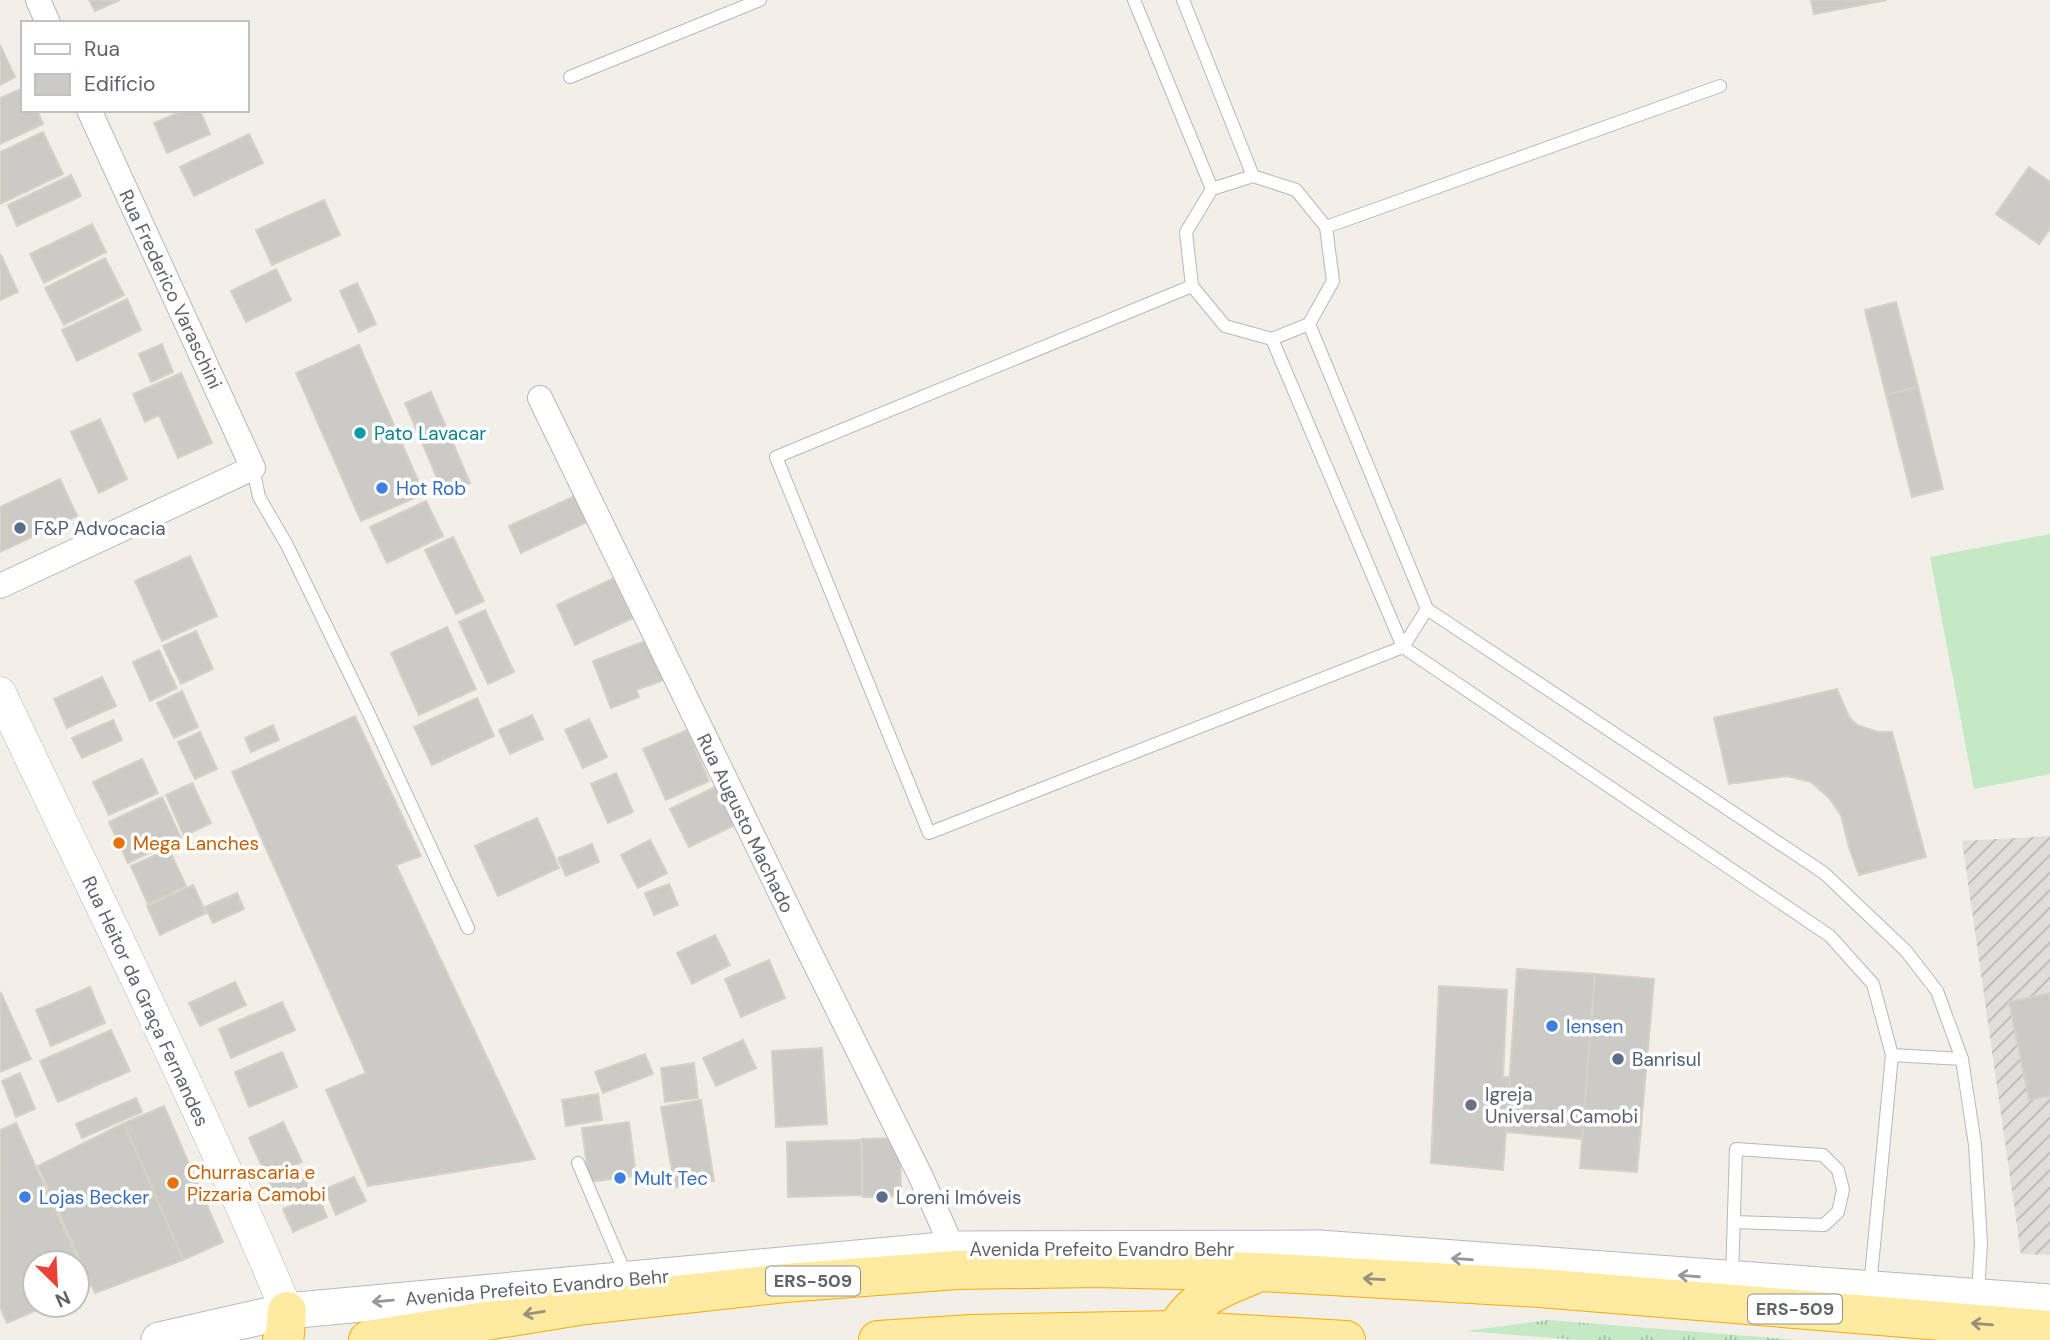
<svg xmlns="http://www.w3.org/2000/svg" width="2050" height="1340" font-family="'DM Sans',sans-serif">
<defs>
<pattern id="industrial-furrows" width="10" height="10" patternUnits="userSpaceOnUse" patternTransform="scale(1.75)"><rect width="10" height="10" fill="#e0deda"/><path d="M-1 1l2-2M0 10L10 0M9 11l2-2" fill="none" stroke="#b9b8b5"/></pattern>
<pattern id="grass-tufts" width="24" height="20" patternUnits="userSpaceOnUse" patternTransform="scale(1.75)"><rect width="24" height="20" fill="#c5e8c5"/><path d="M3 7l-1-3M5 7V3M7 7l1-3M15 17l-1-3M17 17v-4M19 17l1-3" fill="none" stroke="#a3c0a4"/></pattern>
</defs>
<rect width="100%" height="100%" fill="#f1efe8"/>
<polygon fill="url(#industrial-furrows)" points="2050,836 2050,1255 2021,1254 1962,841"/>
<polygon fill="url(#grass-tufts)" points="1548,1320 1798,1340 1579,1340 1465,1331"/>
<polygon fill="#c5e8c5" points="2050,534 2050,774 1974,789 1930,557"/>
<g fill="#cccac5" stroke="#d6d1c6" stroke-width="2">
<polygon points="89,0 120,0 95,11"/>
<polygon points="1811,0 1887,0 1814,14"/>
<polygon points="0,45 15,77 0,85"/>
<polygon points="23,88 23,110 37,110 43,124 0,144 0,98"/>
<polygon points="184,110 200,110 210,134 167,153 154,123"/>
<polygon points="43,132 63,174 0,204 0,152"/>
<polygon points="249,134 263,163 194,196 180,167"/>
<polygon points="2029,167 2050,182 2050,229 2039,244 1996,214"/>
<polygon points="71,175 81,196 17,226 8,205"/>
<polygon points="324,200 340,235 272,265 256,230"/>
<polygon points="92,224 106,252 44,283 30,254"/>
<polygon points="1,255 18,292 0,300 0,256"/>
<polygon points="105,258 124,295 64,325 45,288"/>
<polygon points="276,269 291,300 246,322 231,291"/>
<polygon points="357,283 376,324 359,332 340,291"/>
<polygon points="127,299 141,330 77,361 62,330"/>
<polygon points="1896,302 1918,387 1886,395 1865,310"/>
<polygon points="162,344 173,372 151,382 139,354"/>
<polygon points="359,345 424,494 361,521 296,373"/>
<polygon points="181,373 212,443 178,458 159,415 145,422 133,394"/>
<polygon points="1918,387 1943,489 1912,497 1886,395"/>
<polygon points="431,392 470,483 444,494 405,403"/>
<polygon points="100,419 127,479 99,493 71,432"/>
<polygon points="60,479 77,516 0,552 0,507"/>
<polygon points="575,496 587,522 521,553 509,526"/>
<polygon points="426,501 443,536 387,563 370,527"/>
<polygon points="453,537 484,601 456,614 425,550"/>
<polygon points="190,556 217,616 162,641 135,581"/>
<polygon points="614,578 633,618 575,645 557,605"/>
<polygon points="485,610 514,672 488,684 459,622"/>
<polygon points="447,627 476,689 419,715 391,653"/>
<polygon points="196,631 213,669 181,684 163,646"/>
<polygon points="648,640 664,680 636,690 639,697 611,708 593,661"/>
<polygon points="159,650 177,688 150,701 133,662"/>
<polygon points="102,677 116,706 67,728 54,699"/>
<polygon points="1837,689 1849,717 1857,725 1878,732 1892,732 1926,857 1859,875 1849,847 1841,815 1829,798 1811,782 1787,776 1729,784 1714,718"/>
<polygon points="182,691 198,727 174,738 157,703"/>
<polygon points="477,698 494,736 432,765 414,727"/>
<polygon points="532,715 543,739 510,754 499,730"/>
<polygon points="355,716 421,856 396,865 535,1159 368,1186 326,1090 366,1073 232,772"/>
<polygon points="589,719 607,757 583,768 565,730"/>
<polygon points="113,720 122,740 82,758 72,738"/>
<polygon points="273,725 279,740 251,752 245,738"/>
<polygon points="687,730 709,781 666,800 643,749"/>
<polygon points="200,732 217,769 195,779 178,742"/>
<polygon points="142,759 158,793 109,815 93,782"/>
<polygon points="616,773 633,812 608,823 591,784"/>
<polygon points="192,783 211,823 184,836 166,795"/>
<polygon points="717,786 735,825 689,847 670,809"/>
<polygon points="162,797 181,838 128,863 109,822"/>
<polygon points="537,818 559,868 498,896 475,846"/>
<polygon points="650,840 667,873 638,888 621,855"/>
<polygon points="592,844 599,862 566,876 558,858"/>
<polygon points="169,849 186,886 148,904 131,866"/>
<polygon points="669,884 678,905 654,915 645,893"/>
<polygon points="193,885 206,913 160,935 147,906"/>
<polygon points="237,893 244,909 213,923 205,907"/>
<polygon points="715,935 730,965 692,984 677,953"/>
<polygon points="769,960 785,998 741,1017 725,979"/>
<polygon points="1517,969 1595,974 1582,1139 1506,1132"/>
<polygon points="1595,974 1654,979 1637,1172 1580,1168"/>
<polygon points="235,982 246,1005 200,1026 189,1003"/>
<polygon points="1439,986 1507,990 1503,1077 1510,1077 1503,1170 1431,1163"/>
<polygon points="90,987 105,1023 51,1046 36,1010"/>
<polygon points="1,993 31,1059 0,1072 0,994"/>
<polygon points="2050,993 2050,1096 2029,1100 2009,1002"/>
<polygon points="282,1002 295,1030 231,1058 219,1029"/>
<polygon points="111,1030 130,1071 58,1102 40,1061"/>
<polygon points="743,1040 756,1068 716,1086 703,1058"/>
<polygon points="822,1048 827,1124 776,1127 772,1051"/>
<polygon points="282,1052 297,1087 249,1107 235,1072"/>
<polygon points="645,1054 653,1074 603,1093 595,1072"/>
<polygon points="694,1063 698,1098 665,1102 661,1068"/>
<polygon points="20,1073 35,1109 16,1117 2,1081"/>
<polygon points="598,1094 602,1120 566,1126 562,1100"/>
<polygon points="136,1098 142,1112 82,1138 76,1124"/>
<polygon points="701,1100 714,1181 675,1187 661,1107"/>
<polygon points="164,1106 223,1242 183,1260 124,1123"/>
<polygon points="283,1122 302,1162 267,1178 249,1138"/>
<polygon points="629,1122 636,1176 589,1182 582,1128"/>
<polygon points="16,1123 90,1286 77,1292 77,1263 35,1263 35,1305 48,1305 7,1323 0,1307 0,1130"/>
<polygon points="124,1123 183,1260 95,1293 38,1166"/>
<polygon points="900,1138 901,1196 863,1197 862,1139"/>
<polygon points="861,1140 862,1195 788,1197 787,1142"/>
<polygon points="301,1169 310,1190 279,1204 270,1183"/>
<polygon points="354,1177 366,1201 336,1215 325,1189"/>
<polygon points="317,1194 327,1217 293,1232 283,1209"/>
</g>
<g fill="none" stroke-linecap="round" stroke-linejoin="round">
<defs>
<g id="service">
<polyline points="1134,0 1212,189"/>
<polyline points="1183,0 1253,176"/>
<polyline points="570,77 760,0"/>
<polygon points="1253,176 1296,190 1326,227 1333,281 1309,324 1272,339 1225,326 1192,286 1186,232 1212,189"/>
<polyline points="1326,227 1720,86"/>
<polyline points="1192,286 776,457 929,833 1403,647 1427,609"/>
<polyline points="1309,324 1427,609 1824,873 1906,951 1937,991 1962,1059 1975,1145 1981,1243 1978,1293"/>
<polyline points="1272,339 1403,647 1830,936 1873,984 1892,1055 1870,1287"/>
<polyline points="253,468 259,497 287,545 368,712 468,928"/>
<polyline points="1892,1055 1962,1059"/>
<polyline points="578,1163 626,1275"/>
<polyline points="1732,1277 1736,1149 1823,1155 1838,1170 1843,1190 1838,1212 1824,1225 1734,1222"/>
</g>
<g id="minor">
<polyline points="38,0 48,23"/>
<polyline points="540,398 801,935 921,1177 953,1249"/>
<polyline points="0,586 253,468 89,110"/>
</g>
<path id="tertiary" d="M0 693C97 898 199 1102 287 1311"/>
<polyline id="secondary" points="159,1340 287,1311 953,1249 1319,1248 2050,1302"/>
<g id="trunk">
<polyline points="282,1340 285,1334 287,1311"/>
<polyline points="368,1340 585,1305 785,1283 956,1270 1095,1268 1261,1272 1540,1288 2050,1330"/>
<polyline points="878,1340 971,1334 1175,1330 1346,1340"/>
<path d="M1172 1340C1183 1304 1219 1288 1251 1276"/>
</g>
</defs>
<use href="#service" stroke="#b5b8bc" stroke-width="14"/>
<use href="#minor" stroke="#b5b8bc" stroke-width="26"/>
<use href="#tertiary" stroke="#b5b8bc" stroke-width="33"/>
<use href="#secondary" stroke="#b6babf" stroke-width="37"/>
<use href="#trunk" stroke="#f9ab00" stroke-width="40"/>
<use href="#service" stroke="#fff" stroke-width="12"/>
<use href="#minor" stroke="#fff" stroke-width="24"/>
<use href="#tertiary" stroke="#fff" stroke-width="32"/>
<use href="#secondary" stroke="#fff" stroke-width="35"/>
<use href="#trunk" stroke="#feeaa1" stroke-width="38"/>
</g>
<defs><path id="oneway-shaft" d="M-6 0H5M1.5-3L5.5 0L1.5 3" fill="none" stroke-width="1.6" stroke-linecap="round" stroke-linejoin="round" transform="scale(1.75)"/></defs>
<g stroke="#979a9d">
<use href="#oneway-shaft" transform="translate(1462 1259) rotate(-176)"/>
<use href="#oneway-shaft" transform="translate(1689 1276) rotate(-176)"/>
<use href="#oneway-shaft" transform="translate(383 1301) rotate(175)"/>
</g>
<g stroke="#97927c">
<use href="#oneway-shaft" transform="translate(1374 1279) rotate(-177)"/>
<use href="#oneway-shaft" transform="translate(534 1313) rotate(171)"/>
<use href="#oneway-shaft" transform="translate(1982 1324) rotate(-175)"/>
</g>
<circle fill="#0f9aa8" stroke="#fff" stroke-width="2.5" cx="360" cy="433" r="7"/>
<g fill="#3f7fe0" stroke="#fff" stroke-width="2.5">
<circle cx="382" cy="488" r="7"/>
<circle cx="1552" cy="1026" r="7"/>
<circle cx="620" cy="1178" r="7"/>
<circle cx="25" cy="1197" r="7"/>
</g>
<g fill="#5c6f8a" stroke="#fff" stroke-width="2.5">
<circle cx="20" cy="528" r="7"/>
<circle cx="1618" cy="1059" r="7"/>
<circle cx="882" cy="1197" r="7"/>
</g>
<g fill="#e8710a" stroke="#fff" stroke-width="2.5">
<circle cx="119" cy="843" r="7"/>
<circle cx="173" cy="1183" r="7"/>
</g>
<circle fill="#6b7280" stroke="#fff" stroke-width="2.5" cx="1471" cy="1105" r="7"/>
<g text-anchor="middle" stroke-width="7" stroke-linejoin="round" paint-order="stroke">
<g fill="#fff" stroke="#8f9295" stroke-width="2">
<rect x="766" y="1266.5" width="94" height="29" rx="5"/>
<rect x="1748" y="1294.5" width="94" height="29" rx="5"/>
</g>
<g font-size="18" font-weight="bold" fill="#5f6368">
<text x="813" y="1287">ERS-509</text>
<text x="1795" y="1315">ERS-509</text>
</g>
<g font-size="19" fill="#5f6368" stroke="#fff">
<text transform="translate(171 289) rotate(65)" y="7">Rua Frederico Varaschini</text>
<text transform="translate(746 823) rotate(64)" y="7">Rua Augusto Machado</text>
<text transform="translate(146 1001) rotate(65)" y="7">Rua Heitor da Graça Fernandes</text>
<text x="1102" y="1256">Avenida Prefeito Evandro Behr</text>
<text transform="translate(537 1287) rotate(-5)" y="7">Avenida Prefeito Evandro Behr</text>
</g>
<g font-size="19" fill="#0d838f" stroke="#fff" text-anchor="start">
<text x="374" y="440">Pato Lavacar</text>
</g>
<g font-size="19" fill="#366cbe" stroke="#fff" text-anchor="start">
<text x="396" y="495">Hot Rob</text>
<text x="1566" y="1033">Iensen</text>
<text x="634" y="1185">Mult Tec</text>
<text x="39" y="1204">Lojas Becker</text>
</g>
<g font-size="19" fill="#4e5e75" stroke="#fff" text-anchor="start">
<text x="34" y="535">F&amp;P Advocacia</text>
<text x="1632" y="1066">Banrisul</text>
<text x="896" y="1204">Loreni Imóveis</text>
</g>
<g font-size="19" fill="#c56008" stroke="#fff" text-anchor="start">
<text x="133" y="850">Mega Lanches</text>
<text x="187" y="1179">Churrascaria e<tspan x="187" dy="22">Pizzaria Camobi</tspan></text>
</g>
<g font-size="19" fill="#5b616d" stroke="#fff" text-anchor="start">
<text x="1485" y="1101">Igreja<tspan x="1485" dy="22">Universal Camobi</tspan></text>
</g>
</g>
<rect x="21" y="21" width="228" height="91" fill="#ffffff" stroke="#bfc1c3" stroke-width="2"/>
<rect x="35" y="44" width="35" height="10" fill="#ffffff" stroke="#bfc1c3" stroke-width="2"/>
<text x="84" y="56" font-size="21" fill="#5f6368">Rua</text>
<rect x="35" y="74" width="35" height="21" fill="#cccac5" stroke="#bfc1c3" stroke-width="2"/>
<text x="84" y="91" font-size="21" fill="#5f6368">Edifício</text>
<g transform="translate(56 1284) rotate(156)"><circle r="33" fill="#ffffff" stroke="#bfc1c3" stroke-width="2"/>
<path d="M0-5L12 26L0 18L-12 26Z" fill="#ea4335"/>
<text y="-10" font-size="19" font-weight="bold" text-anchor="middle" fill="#5f6368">N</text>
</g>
</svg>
